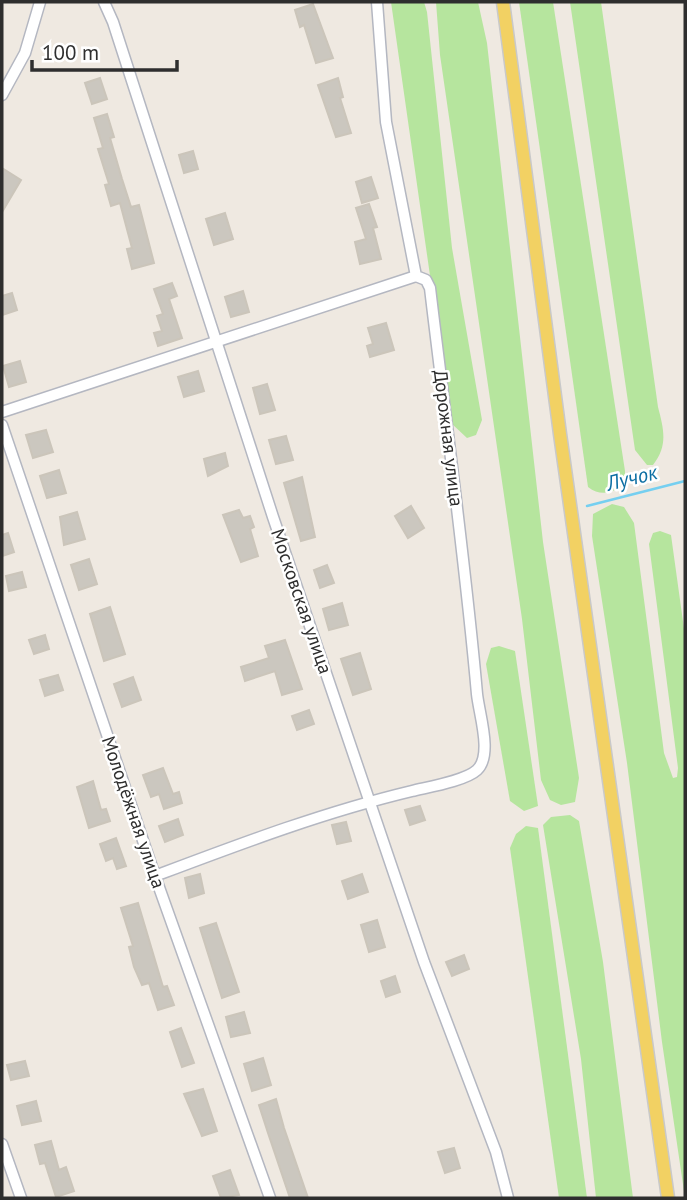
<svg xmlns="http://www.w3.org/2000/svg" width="687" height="1200" font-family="'PT Sans',sans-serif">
<rect width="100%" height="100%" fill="#efe9e1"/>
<g fill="#b6e59e">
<polygon points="391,2 424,2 427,12 452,248 482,420 476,435 467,438 451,423"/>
<polygon points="436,2 478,2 487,43 543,542 579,778 575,802 561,805 550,800 541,780 522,619 440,55"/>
<path d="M519 2H553L625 471V484C612 493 601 497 588 487Z"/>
<path d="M570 2H601L658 407C664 430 668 446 653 465H647L635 450Z"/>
<polygon points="612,504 624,507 634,523 664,753 673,778 677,777 678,768 649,544 653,533 660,531 671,535 685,636 685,1198 662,1042 627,763 592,536 593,514"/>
<polygon points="499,646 515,651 538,806 524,811 510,801 486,664 491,648"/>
<polygon points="570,815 579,821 603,962 633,1198 596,1198 581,1059 543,825 551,817"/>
<polygon points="526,826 538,828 587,1198 559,1198 510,848 516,834"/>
</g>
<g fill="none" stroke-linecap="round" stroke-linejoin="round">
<polyline stroke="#75cff0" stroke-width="2.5" points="587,506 685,481"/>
</g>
<g fill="#cbc7bf" stroke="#cbc5ba" stroke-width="2">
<polygon points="313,4 333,58 316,63 304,25 300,27 295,10"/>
<polygon points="100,78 107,99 92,104 85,83"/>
<polygon points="338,78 343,97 340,98 351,133 336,137 318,85"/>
<polygon points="107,114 114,137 110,138 122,179 131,207 139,205 154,263 132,269 127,249 132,248 120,203 111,206 105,185 109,184 98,149 103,148 94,118"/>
<polygon points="193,151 198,169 184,173 179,155"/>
<polygon points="2,168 21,180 2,212"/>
<polygon points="371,177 378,198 362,203 356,182"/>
<polygon points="369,204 377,227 373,228 381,259 360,264 355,242 366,239 356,208"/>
<polygon points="225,213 233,239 214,245 206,219"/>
<polygon points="172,283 177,296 169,299 182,338 158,346 154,333 162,331 157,316 163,314 154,289"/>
<polygon points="243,291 249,312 231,317 225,297"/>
<polygon points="12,293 17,310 2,315 2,296"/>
<polygon points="386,323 394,350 370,357 367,346 373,344 368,328"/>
<polygon points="20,361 26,382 9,387 3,366"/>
<polygon points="198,371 204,391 184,397 178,377"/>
<polygon points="267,384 275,410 260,414 253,388"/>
<polygon points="46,430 53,452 33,458 26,435"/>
<polygon points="286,436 293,460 276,464 269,440"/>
<polygon points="225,453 228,466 208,476 204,459"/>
<polygon points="59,470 66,493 47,498 40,476"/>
<polygon points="302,477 315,537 301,541 284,483"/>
<polygon points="411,506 424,528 408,538 395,516"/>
<polygon points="239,510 243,518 250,516 254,527 250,529 258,556 241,562 223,515"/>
<polygon points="77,512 85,539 64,545 60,517"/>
<polygon points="8,533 14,552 2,556 2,535"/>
<polygon points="89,559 97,584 79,590 71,565"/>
<polygon points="327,565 334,583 320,588 314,570"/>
<polygon points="22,572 26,587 9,591 6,576"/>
<polygon points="342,603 348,625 329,630 323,609"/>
<polygon points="110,607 125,654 104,661 90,614"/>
<polygon points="45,635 49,649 34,654 29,640"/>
<polygon points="285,640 302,689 282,695 275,671 245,681 241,667 269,658 265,646"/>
<polygon points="360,653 371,689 353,695 341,659"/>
<polygon points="58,675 63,690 45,696 40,680"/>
<polygon points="133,677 141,700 122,707 114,684"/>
<polygon points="309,710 314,724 297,730 292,716"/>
<polygon points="163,768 173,794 179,792 182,803 164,809 159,794 151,797 143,775"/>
<polygon points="93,781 101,810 106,809 110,821 89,828 77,787"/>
<polygon points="420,806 425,820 410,825 405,810"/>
<polygon points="178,819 183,835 165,842 159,826"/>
<polygon points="346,822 351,841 337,844 332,825"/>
<polygon points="116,838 126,866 117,869 113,858 106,861 100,844"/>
<polygon points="200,874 204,893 189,898 185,878"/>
<polygon points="362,874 368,892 348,899 342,881"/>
<polygon points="138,903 163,987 167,986 174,1005 158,1010 149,983 142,985 134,967 129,947 133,946 121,908"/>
<polygon points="377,920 385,947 369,952 361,925"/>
<polygon points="216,923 239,992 222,998 200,928"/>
<polygon points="464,955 469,969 452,976 446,962"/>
<polygon points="395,976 400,992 386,997 381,981"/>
<polygon points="244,1012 250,1033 231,1037 226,1017"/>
<polygon points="181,1028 194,1063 182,1067 170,1032"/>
<polygon points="263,1058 271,1085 252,1091 244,1064"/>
<polygon points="25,1061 29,1076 11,1080 7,1065"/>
<polygon points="203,1089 217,1131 202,1136 184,1094"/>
<polygon points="276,1099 284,1128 308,1198 290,1198 268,1133 259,1105"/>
<polygon points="36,1101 41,1121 22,1125 17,1106"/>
<polygon points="51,1141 59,1170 66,1167 74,1191 56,1197 45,1163 40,1164 35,1145"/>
<polygon points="454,1148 460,1168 445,1173 438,1152"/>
<polygon points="230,1170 239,1195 221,1198 213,1176"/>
</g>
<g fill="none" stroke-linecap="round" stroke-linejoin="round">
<defs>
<g id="minor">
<polyline points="104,2 113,22 273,517 424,962 496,1152 508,1198"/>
<polyline points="2,95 25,53 40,2"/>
<polyline points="2,412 416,276"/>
<polyline points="2,425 155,876 270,1198"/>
<path d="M155 876C240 844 324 812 412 791 428 787 465 781 477 770 493 755 479 714 477 694 465 558 446 423 430 288L426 280 416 276 386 122 377 2"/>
<polyline points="2,1144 21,1198"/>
</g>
<polyline id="major" points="503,2 560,434 668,1198"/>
</defs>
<use href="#minor" stroke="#b4b7c1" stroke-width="13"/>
<use href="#major" stroke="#c9c9c9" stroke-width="15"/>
<use href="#minor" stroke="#fff" stroke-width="10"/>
<use href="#major" stroke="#f2d163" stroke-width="12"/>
</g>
<g text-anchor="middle" stroke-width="5" stroke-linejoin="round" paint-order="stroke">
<g font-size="19" fill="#2e2e2e" stroke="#fff">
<text transform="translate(449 438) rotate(83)" y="7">Дорожная улица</text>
<text transform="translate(302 601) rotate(71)" y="7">Московская улица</text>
<text transform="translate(134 812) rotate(71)" y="7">Молодёжная улица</text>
</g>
<g font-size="21" font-style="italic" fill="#0d6fa3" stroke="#fff">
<text transform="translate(632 478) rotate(-14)" y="7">Лучок</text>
</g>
</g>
<rect width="687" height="1200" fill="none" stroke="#2e2e2e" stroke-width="7"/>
<path d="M32 60v10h145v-10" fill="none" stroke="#2e2e2e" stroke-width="3.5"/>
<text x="42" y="60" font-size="21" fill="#2e2e2e" stroke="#ffffff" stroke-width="5" paint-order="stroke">100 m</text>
</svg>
